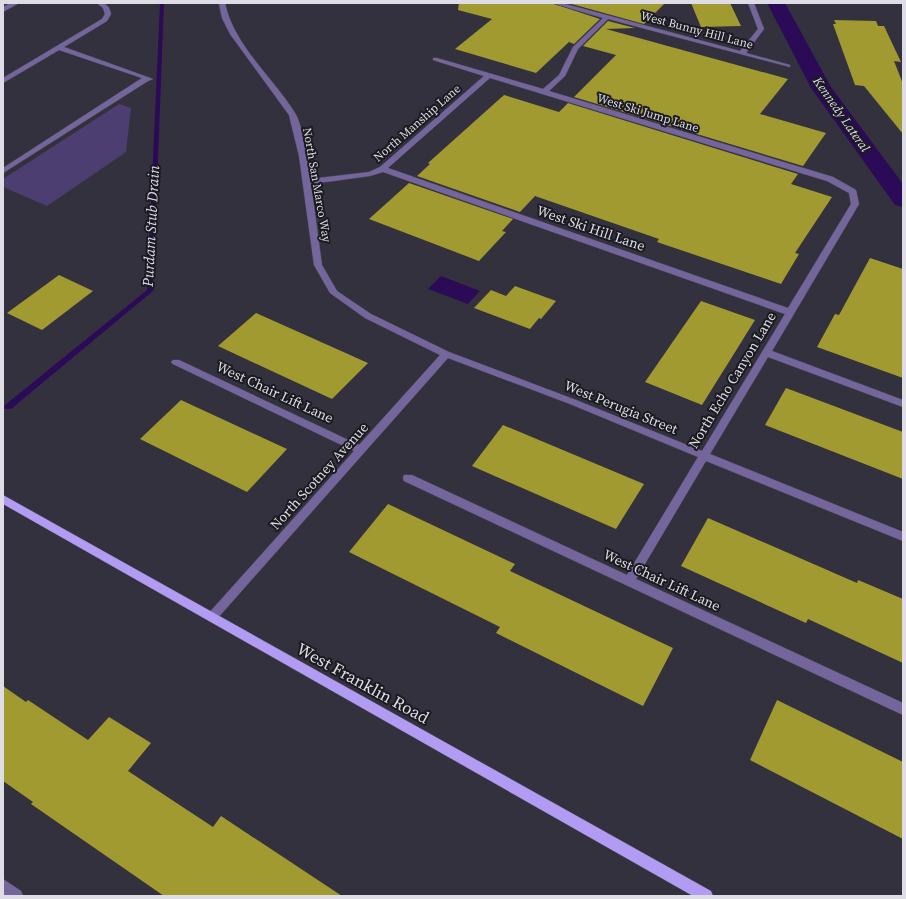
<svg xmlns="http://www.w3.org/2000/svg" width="906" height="899" font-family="'Source Serif 4',serif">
<rect width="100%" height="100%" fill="#34313e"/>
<polygon fill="#4c3e70" points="119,104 131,108 126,152 47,206 3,187 3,179"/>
<polygon fill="#2b0b57" points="441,276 480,291 468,304 428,289"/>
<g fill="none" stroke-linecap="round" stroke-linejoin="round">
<polygon fill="#2b0b57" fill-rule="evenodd" points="160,3 164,3 153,291 11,409 5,409 4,407 5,405 147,290"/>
<polygon fill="#2b0b57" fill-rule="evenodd" points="767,3 785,3 831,87 903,184 903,207 895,205 811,88"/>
</g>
<g fill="#a19a30">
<polygon points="459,3 551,3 600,19 574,44 569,42 536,73 455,49 492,19 458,10"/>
<polygon points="568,3 665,3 644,24"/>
<polygon points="691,3 730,3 741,26 701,27"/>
<polygon points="834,20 876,21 878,26 884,26 901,62 894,61 903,84 903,134 864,86 855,85 833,24 836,24"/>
<polygon points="608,21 635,28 606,29 788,79 760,114 826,133 803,166 574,97 616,55 583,46"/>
<polygon points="504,95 559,112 568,103 798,174 791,184 832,197 795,253 799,254 781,284 657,242 659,239 535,196 520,212 417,176 430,164 428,163"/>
<polygon points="409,183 513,219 502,231 506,232 479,261 369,219"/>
<polygon points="870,258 903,269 903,378 817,347 835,314 839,315"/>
<polygon points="59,275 93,291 42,330 7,313"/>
<polygon points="515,286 556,301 541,319 539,318 530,329 474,308 491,290 506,296"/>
<polygon points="701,301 755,320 702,405 645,382"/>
<polygon points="256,313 368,363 332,399 218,346"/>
<polygon points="786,388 903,432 903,479 765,425"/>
<polygon points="181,400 287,449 247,492 140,439"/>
<polygon points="503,425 644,484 616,529 472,466"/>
<polygon points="388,504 515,564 510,571 673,648 643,706 496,633 500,627 349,552"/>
<polygon points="708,518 857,583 858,580 903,599 903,663 808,619 806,623 681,566"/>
<polygon points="3,686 26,702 28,700 88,740 109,717 151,743 128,771 213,827 221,816 342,896 164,896 31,804 33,802 3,781"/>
<polygon points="777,700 903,762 903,839 750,760"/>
</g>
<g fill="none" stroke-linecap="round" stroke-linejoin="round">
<defs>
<g id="minor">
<polygon points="11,3 19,3 3,12 3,7"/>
<path d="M97 3C106 3 109 5 111 14L107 21 64 47 153 79 148 81 3 173V168L142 78 59 50 3 83V78L102 19 105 14 103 8Z"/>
<path d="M219 3H225C234 46 273 77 295 113 303 125 308 165 310 179L369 172 380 167 484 76 433 60V58H437L543 89 559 75 573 47 603 18 552 3H562L740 51 758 29 748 3H754L764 29 746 53 790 65V67L608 19 578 49 565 76 549 91 833 177 856 190 859 204 772 351 903 400V407L768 357 710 454 903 532V541L706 461 636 579 903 703V715L404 481 403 478 404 475H412L627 575 698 457 570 404 448 358 216 620 212 622 208 620 206 617 208 614 354 451 173 364 171 362 173 360H179L359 445 440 355 365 318 330 293 314 265 299 156 289 115 230 34 222 18ZM490 78 827 181 849 193 851 204 788 308 388 168ZM383 172 785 314 702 451 576 400 449 352 371 314 337 291 322 265 311 184 370 176Z"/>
<polygon points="3,879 21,891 23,896 5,896 3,895"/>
</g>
<polygon id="major" points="3,495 711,891 713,896 693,896 3,504"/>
</defs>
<use href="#minor" stroke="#4f4d59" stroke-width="1"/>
<use href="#major" stroke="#4f4d59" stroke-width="1"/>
<use href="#minor" fill="#74669c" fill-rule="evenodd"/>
<use href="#major" fill="#b29cf3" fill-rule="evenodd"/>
</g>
<g text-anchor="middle" stroke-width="4" stroke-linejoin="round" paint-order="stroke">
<g font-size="12" fill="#dedde5" stroke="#1b1a20">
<text transform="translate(697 30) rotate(15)" y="4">West Bunny Hill Lane</text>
<text transform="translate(648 113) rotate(17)" y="4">West Ski Jump Lane</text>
<text transform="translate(417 123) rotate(-41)" y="4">North Manship Lane</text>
<text transform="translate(317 185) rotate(80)" y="4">North San Marco Way</text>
</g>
<g font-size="13" font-style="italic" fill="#dcd7ee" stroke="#1b1a20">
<text transform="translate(842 114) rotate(55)" y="5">Kennedy Lateral</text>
</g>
<g font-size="14" fill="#dedde5" stroke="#1b1a20">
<text transform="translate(591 228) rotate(19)" y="5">West Ski Hill Lane</text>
<text transform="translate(732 380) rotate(-59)" y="5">North Echo Canyon Lane</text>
<text transform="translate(275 392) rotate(25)" y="5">West Chair Lift Lane</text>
<text transform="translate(621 407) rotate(22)" y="5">West Perugia Street</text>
<text transform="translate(319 476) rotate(-48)" y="5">North Scotney Avenue</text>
<text transform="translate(662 580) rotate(25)" y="5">West Chair Lift Lane</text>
</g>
<g font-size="15" font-style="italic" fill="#dcd7ee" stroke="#1b1a20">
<text transform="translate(151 226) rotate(-87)" y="5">Purdam Stub Drain</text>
</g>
<g font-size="17" fill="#dedde5" stroke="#1b1a20">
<text transform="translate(363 683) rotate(29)" y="6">West Franklin Road</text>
</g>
</g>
<rect width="906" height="899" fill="none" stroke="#dedde5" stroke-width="8"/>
</svg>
